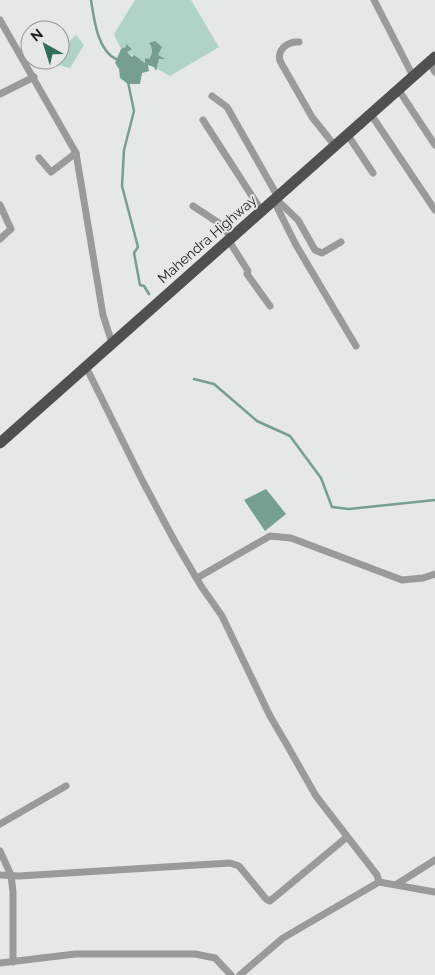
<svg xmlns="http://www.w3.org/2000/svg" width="435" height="975" font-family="Raleway,sans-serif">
<rect width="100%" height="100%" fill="#e5e8e7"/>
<g fill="#b1d3c5">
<polygon points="135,0 191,0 219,47 170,76 121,49 114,34"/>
<polygon points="76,35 84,45 70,68 55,64 56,60 60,60 60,50"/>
</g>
<g fill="#769f8f">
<path d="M155 41 162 47 158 55 165 59H159L156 71 154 67 148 65 149 71 142 73 140 84H128L120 78 119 69 115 63 121 49 126 47V44L132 49 127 52 132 57 134 55 145 63V58L149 59C153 54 153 48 149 43Z"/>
<polygon points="266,489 286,514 265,531 244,500"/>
</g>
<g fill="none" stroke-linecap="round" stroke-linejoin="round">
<g stroke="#769f8f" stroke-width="2.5">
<path d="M91 0C94 18 97 50 116 59"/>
<polyline points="128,82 134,111 124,150 122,186 138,247 134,253 140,285 144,286 149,294"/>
<polyline points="194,379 214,384 257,421 290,436 321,478 332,507 349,509 435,500"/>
</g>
<g stroke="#999b9a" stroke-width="7">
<polyline points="374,0 413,76"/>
<polyline points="0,20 76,153 103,315 112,343"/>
<path d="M299 42C288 41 277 49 280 61L312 117 335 146"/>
<polyline points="429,62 435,72"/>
<polyline points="398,89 435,145"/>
<polyline points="0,94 34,77"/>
<polyline points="212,96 227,107 278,197"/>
<polyline points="370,113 435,210"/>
<polyline points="203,120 261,210"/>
<polyline points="347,134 373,173"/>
<polyline points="39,158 51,172 76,153"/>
<polyline points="276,199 298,220 315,250 322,253 341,242"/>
<polyline points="274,201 296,245 356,346"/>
<polyline points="0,205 11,229 0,239"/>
<polyline points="193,206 222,225 231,238"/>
<polyline points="229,241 248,271 247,274 270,306"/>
<polyline points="86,367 142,480 174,540 201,586 222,616 270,716 287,745 316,796 377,875 379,882 283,938 240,975"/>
<polyline points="197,578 270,536 291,538 402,580 423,578 435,574"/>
<polyline points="0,824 66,786"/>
<polyline points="0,851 11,875 13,892 13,962"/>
<polyline points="0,875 19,876 230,863 239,866 266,899 270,901 347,837"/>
<polyline points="379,882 435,892"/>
<polyline points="397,884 435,860"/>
<polyline points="0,963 75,954 195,954 215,958 231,975"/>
</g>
<polyline stroke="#4f5150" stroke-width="11" points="0,443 435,57"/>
</g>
<g text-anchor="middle" stroke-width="4" stroke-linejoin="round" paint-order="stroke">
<g font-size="14" fill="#1a1b1b" stroke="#e5e8e7">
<text transform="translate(207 239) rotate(-41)" y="5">Mahendra Highway</text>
</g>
</g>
<g transform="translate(45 45) rotate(321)"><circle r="24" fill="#e5e8e7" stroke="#949695"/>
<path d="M0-4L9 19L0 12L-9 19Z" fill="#326f5a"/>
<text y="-8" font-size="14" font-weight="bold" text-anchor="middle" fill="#1a1b1b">N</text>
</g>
</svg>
